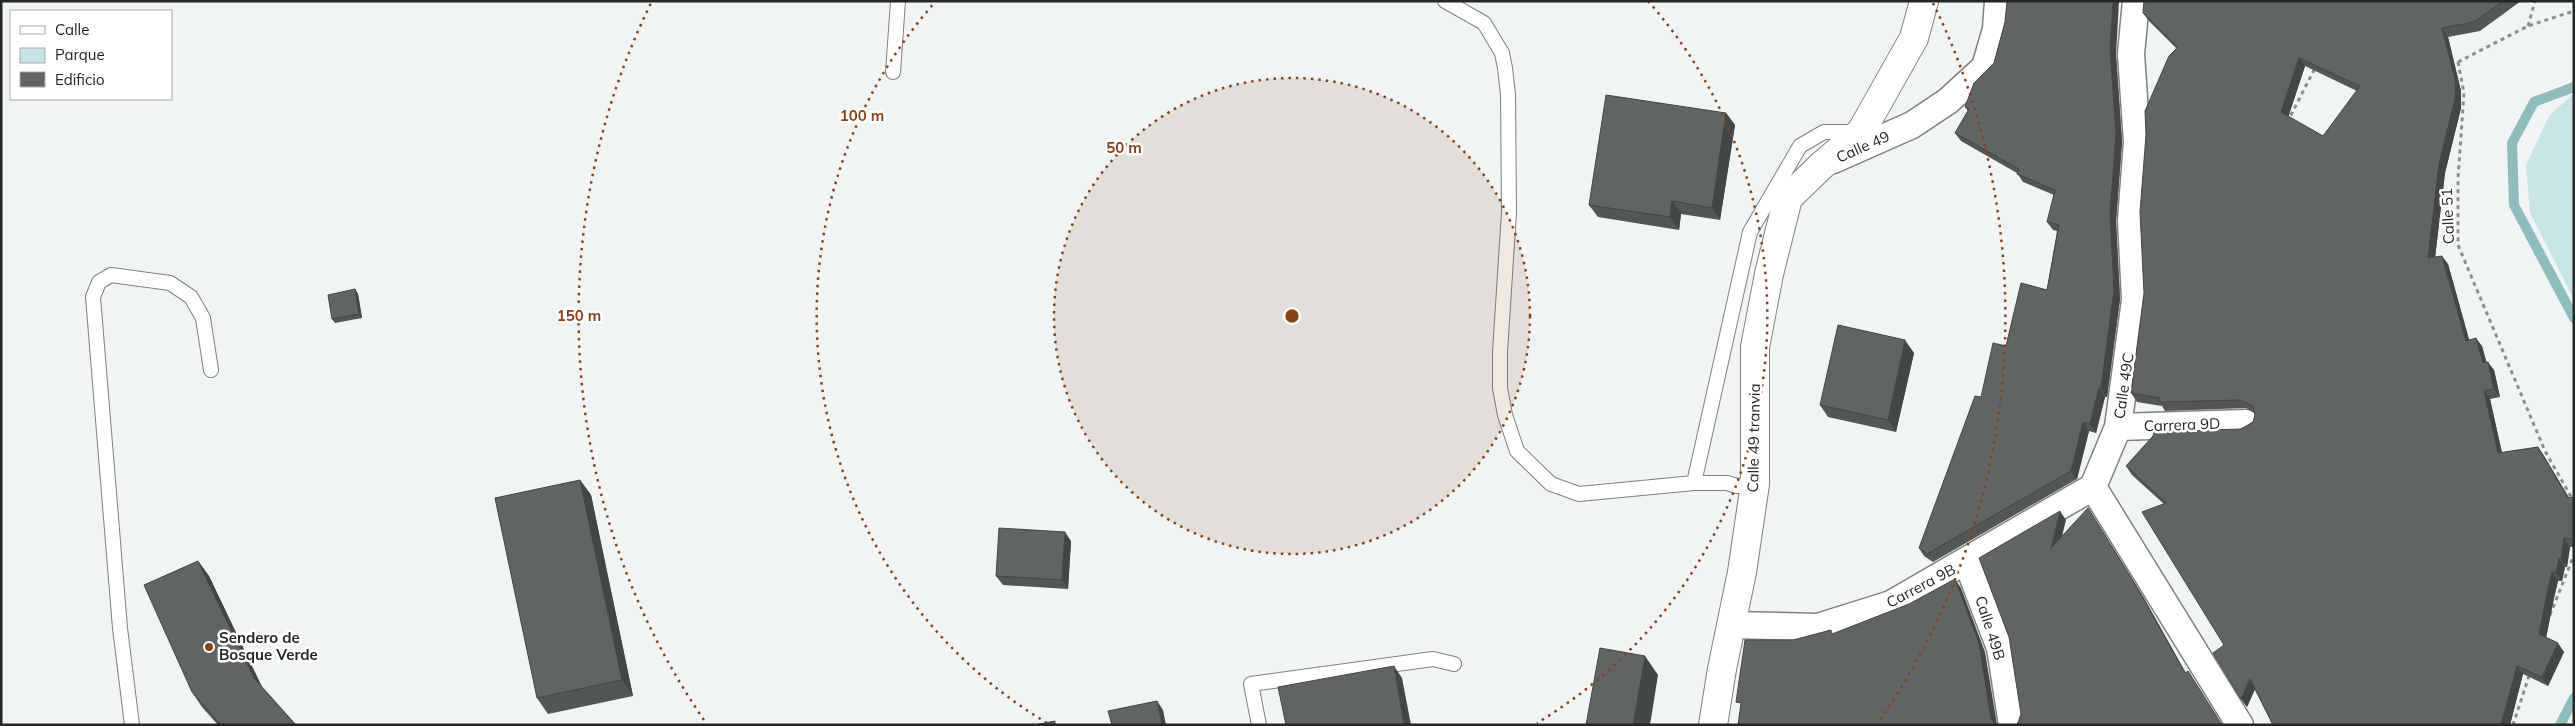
<svg xmlns="http://www.w3.org/2000/svg" width="2575" height="726" font-family="Mulish,sans-serif">
<rect width="100%" height="100%" fill="#f0f4f4"/>
<polygon fill="#c8e5e6" points="2574,93 2574,300 2530,213 2526,165 2549,116"/>
<g fill="none" stroke-linecap="round" stroke-linejoin="round">
<g stroke="#8fbcbd" stroke-width="10">
<polyline points="2574,87 2534,102 2512,143 2514,205 2574,318"/>
<polyline points="2560,725 2574,698"/>
</g>
<defs>
<g id="lane">
<polyline points="1445,1 1484,23 1502,53 1505,68 1508,94 1509,212 1500,352 1500,388 1505,415 1517,451 1551,484 1579,494 1694,483 1727,483 1737,486 1755,484"/>
<polyline points="893,72 898,1"/>
<polyline points="1694,483 1750,232 1800,146 1824,132 1857,132"/>
<polyline points="132,725 120,628 93,297 99,282 111,275 170,283 191,297 203,318 211,370"/>
<polyline points="1259,725 1251,684 1433,659 1454,664"/>
</g>
<g id="street">
<polyline points="2136,1 2131,54 2137,142 2131,220 2135,300 2118,427 2093,487 2240,725"/>
<polyline points="1833,160 1912,125 1948,101 1985,67 1996,29 1998,1"/>
<polyline points="2118,427 2246,423"/>
<polyline points="1967,562 2000,648 2012,725"/>
<polyline points="1731,625 1818,627 1891,604 2093,487"/>
</g>
<polyline id="secondary" points="1713,725 1722,669 1742,572 1755,484 1755,347 1769,274 1788,198 1821,166 1861,132 1914,38 1924,1"/>
</defs>
<use href="#lane" stroke="#7e8181" stroke-width="16"/>
<use href="#street" stroke="#7e8181" stroke-width="29"/>
<use href="#secondary" stroke="#7e8181" stroke-width="30"/>
<g stroke="#8c8e8e" stroke-width="3" stroke-dasharray="4 4" stroke-linecap="butt">
<polyline points="2528,26 2535,1"/>
<polyline points="2458,62 2464,93 2458,178 2458,245 2545,451 2574,502"/>
<polyline points="2458,62 2528,26 2574,11"/>
<polyline points="2284,115 2290,117 2315,68"/>
<polyline points="2550,615 2574,555"/>
<polyline points="2513,725 2530,673"/>
</g>
<use href="#lane" stroke="#fff" stroke-width="14"/>
<use href="#street" stroke="#fff" stroke-width="26"/>
<use href="#secondary" stroke="#fff" stroke-width="28"/>
</g>
<g fill="#535656" fill-rule="evenodd">
<path d="M2144 1H2521L2480 31 2448 37 2461 91V108L2445 173 2435 257 2448 264 2469 340 2482 346 2486 362 2494 370 2500 397 2490 399 2502 453 2538 447 2544 456 2569 498 2574 497V547H2570L2567 567H2565L2562 581H2558L2554 598 2546 638 2564 652 2548 686 2523 674 2510 725H2273L2255 689 2247 707 2241 699 2224 645 2164 504 2132 475 2126 466 2241 429 2253 422 2255 415 2254 413 2246 408 2165 411 2162 406 2137 402 2131 393 2176 48 2149 21 2143 13ZM2305 66 2357 91 2323 136 2288 117Z"/>
<polygon points="2005,22 2116,55 2122,142 2116,221 2120,299 2107,397 2105,397 2096,433 2089,431 2077,479 1933,562 1924,556 1919,548 1981,397 2006,346 2047,290 2057,231 2053,230 2047,222 2054,195 2023,182 2017,173 1961,141 1955,133 1968,111 1965,107 1994,63"/>
<polygon points="1726,113 1735,125 1720,220 1681,214 1679,230 1598,217 1589,205"/>
<polygon points="355,289 358,294 362,318 335,323 332,319"/>
<polygon points="1914,353 1896,432 1828,417 1820,405"/>
<polygon points="580,480 591,495 633,696 548,714 537,698"/>
<polygon points="1071,541 1068,589 1003,585 996,576"/>
<polygon points="198,561 209,576 261,686 296,725 218,725 202,707 192,692"/>
</g>
<g fill="#434646">
<polygon points="2113,1 2119,1 2116,55 2122,142 2116,221 2120,299 2107,397 2101,388 2110,212 2110,46"/>
<polygon points="2442,28 2448,37 2461,91 2461,108 2445,173 2434,267 2428,258"/>
<polygon points="2299,58 2305,66 2287,121 2281,112"/>
<polygon points="1726,113 1735,125 1720,220 1712,208"/>
<polygon points="1672,201 1681,214 1679,230 1670,217"/>
<polygon points="2442,256 2448,264 2472,350 2466,341"/>
<polygon points="355,289 358,294 362,318 359,314"/>
<polygon points="2476,338 2482,346 2489,371 2483,363"/>
<polygon points="1905,340 1914,353 1896,432 1888,420"/>
<polygon points="2488,362 2494,370 2500,397 2494,389"/>
<polygon points="2099,388 2105,397 2096,433 2090,424"/>
<polygon points="2484,391 2490,399 2504,462 2498,453"/>
<polygon points="2083,422 2089,431 2077,479 2071,471"/>
<polygon points="2538,447 2544,456 2574,506 2568,498"/>
<polygon points="580,480 591,495 633,696 622,680"/>
<polygon points="2088,508 2144,598 2191,682 2185,673"/>
<polygon points="2060,511 2066,520 2057,557 2051,548"/>
<polygon points="1065,532 1071,541 1068,589 1062,580"/>
<polygon points="2564,538 2570,547 2567,567 2561,559"/>
<polygon points="2559,558 2565,567 2562,581 2556,573"/>
<polygon points="198,561 209,576 265,693 254,678"/>
<polygon points="2552,572 2558,581 2554,598 2545,643 2539,634 2548,589"/>
<polygon points="1955,579 1961,588 1985,652 1997,725 1995,725 1991,719"/>
<polygon points="2558,643 2564,652 2548,686 2542,677"/>
<polygon points="1645,656 1658,675 1650,725 1633,725"/>
<polygon points="1394,666 1402,678 1411,725 1404,725"/>
<polygon points="2517,666 2523,674 2510,725 2501,725"/>
<polygon points="2250,679 2256,687 2247,707 2241,699"/>
<polygon points="1157,701 1163,710 1166,725 1162,725"/>
</g>
<g fill="#606464" stroke="#434646" fill-rule="evenodd">
<polygon points="2007,1 2113,1 2110,46 2116,134 2110,212 2114,291 2101,388 2099,388 2090,424 2083,422 2071,471 1927,554 1919,548 1975,396 1981,397 1993,343 2006,346 2021,283 2047,290 2059,225 2047,222 2055,190 2017,174 2019,169 1955,133 1969,109 1965,107 1974,83 1994,63 2005,22"/>
<path d="M2144 1H2503L2474 22 2442 28 2456 83 2455 99 2439 164 2428 258 2442 256 2466 341 2476 338 2483 363 2488 362 2494 389 2484 391 2498 453 2538 447 2568 498 2574 497V539L2564 538 2561 559 2559 558 2556 573 2552 572 2548 589 2539 634 2558 643 2542 677 2517 666 2501 725H2273L2250 679 2241 699 2213 653 2224 645 2142 512 2166 503 2126 466 2153 436 2154 432 2241 429 2253 422 2255 415 2253 406 2240 400 2160 402V398L2131 393 2144 293 2140 212 2146 135 2145 111 2169 56 2178 47 2143 13ZM2299 58 2360 86 2323 136 2281 112Z"/>
<polygon points="1606,95 1726,113 1712,208 1672,201 1670,217 1589,205"/>
<polygon points="355,289 359,314 332,319 328,295"/>
<polygon points="1838,325 1905,340 1888,420 1820,405"/>
<polygon points="580,480 622,680 537,698 495,498"/>
<polygon points="2088,508 2138,589 2185,673 2188,671 2222,725 2017,725 2021,714 2009,637 1979,558 2060,511 2051,548"/>
<polygon points="999,528 1065,532 1062,580 996,576"/>
<polygon points="198,561 254,678 296,725 221,725 192,692 144,585"/>
<polygon points="1955,579 1979,643 1991,719 1996,725 1738,725 1741,703 1736,702 1745,640 1793,640 1831,630 1832,634 1909,604"/>
<polygon points="1600,648 1645,656 1633,725 1586,725"/>
<polygon points="1394,666 1404,725 1286,725 1278,687"/>
<polygon points="1157,701 1162,725 1112,725 1108,711"/>
<polygon points="1055,721 1055,725 1034,725"/>
</g>
<circle cx="1292" cy="316" r="238" fill="#874218" fill-opacity=".12"/>
<g fill="none" stroke="#874218" stroke-width="2.5" stroke-dasharray="2.5 5">
<circle cx="1292" cy="316" r="238"/>
<path d="M1047 723A475 475 0 0 1 936 1M1648 1A475 475 0 0 1 1537 723"/>
<path d="M704 720A713 713 0 0 1 651 3M1933 3A713 713 0 0 1 1880 720"/>
</g>
<circle fill="#874218" stroke="#fff" stroke-width="2" cx="209" cy="647" r="5"/>
<g text-anchor="middle" stroke-width="5" stroke-linejoin="round" paint-order="stroke">
<g font-size="15" fill="#252626" stroke="#fff">
<text transform="translate(1863 147) rotate(-24)" y="5">Calle 49</text>
<text transform="translate(2448 216) rotate(-92)" y="5">Calle 51</text>
<text transform="translate(2124 386) rotate(-82)" y="5">Calle 49C</text>
<text transform="translate(2182 425) rotate(-2)" y="5">Carrera 9D</text>
<text transform="translate(1754 438) rotate(-89)" y="5">Calle 49 tranvia</text>
<text transform="translate(1921 586) rotate(-28)" y="5">Carrera 9B</text>
<text transform="translate(1990 628) rotate(72)" y="5">Calle 49B</text>
</g>
<g font-size="15" font-weight="bold" fill="#252626" stroke="#fff" text-anchor="start">
<text x="219" y="643">Sendero de<tspan x="219" dy="17">Bosque Verde</tspan></text>
</g>
</g>
<circle cx="1292" cy="316" r="8" fill="#874218" stroke="#fff" stroke-width="2.5"/>
<g font-size="15" text-anchor="middle" font-weight="bold" fill="#874218" stroke="#fff" stroke-width="5" stroke-linejoin="round" paint-order="stroke">
<text x="862" y="121">100 m</text>
<text x="1124" y="153">50 m</text>
<text x="579" y="321">150 m</text>
</g>
<rect width="2575" height="726" fill="none" stroke="#252626" stroke-width="5"/>
<rect x="10" y="10" width="162" height="90" fill="#ffffff" stroke="#a8a8a8"/>
<rect x="20" y="26" width="25" height="8" fill="#ffffff" stroke="#a8a8a8"/>
<text x="55" y="35" font-size="15" fill="#252626">Calle</text>
<rect x="20" y="48" width="25" height="15" fill="#c8e5e6" stroke="#a8a8a8"/>
<text x="55" y="60" font-size="15" fill="#252626">Parque</text>
<rect x="20" y="72" width="25" height="15" fill="#606464" stroke="#a8a8a8"/>
<text x="55" y="85" font-size="15" fill="#252626">Edificio</text>
</svg>
